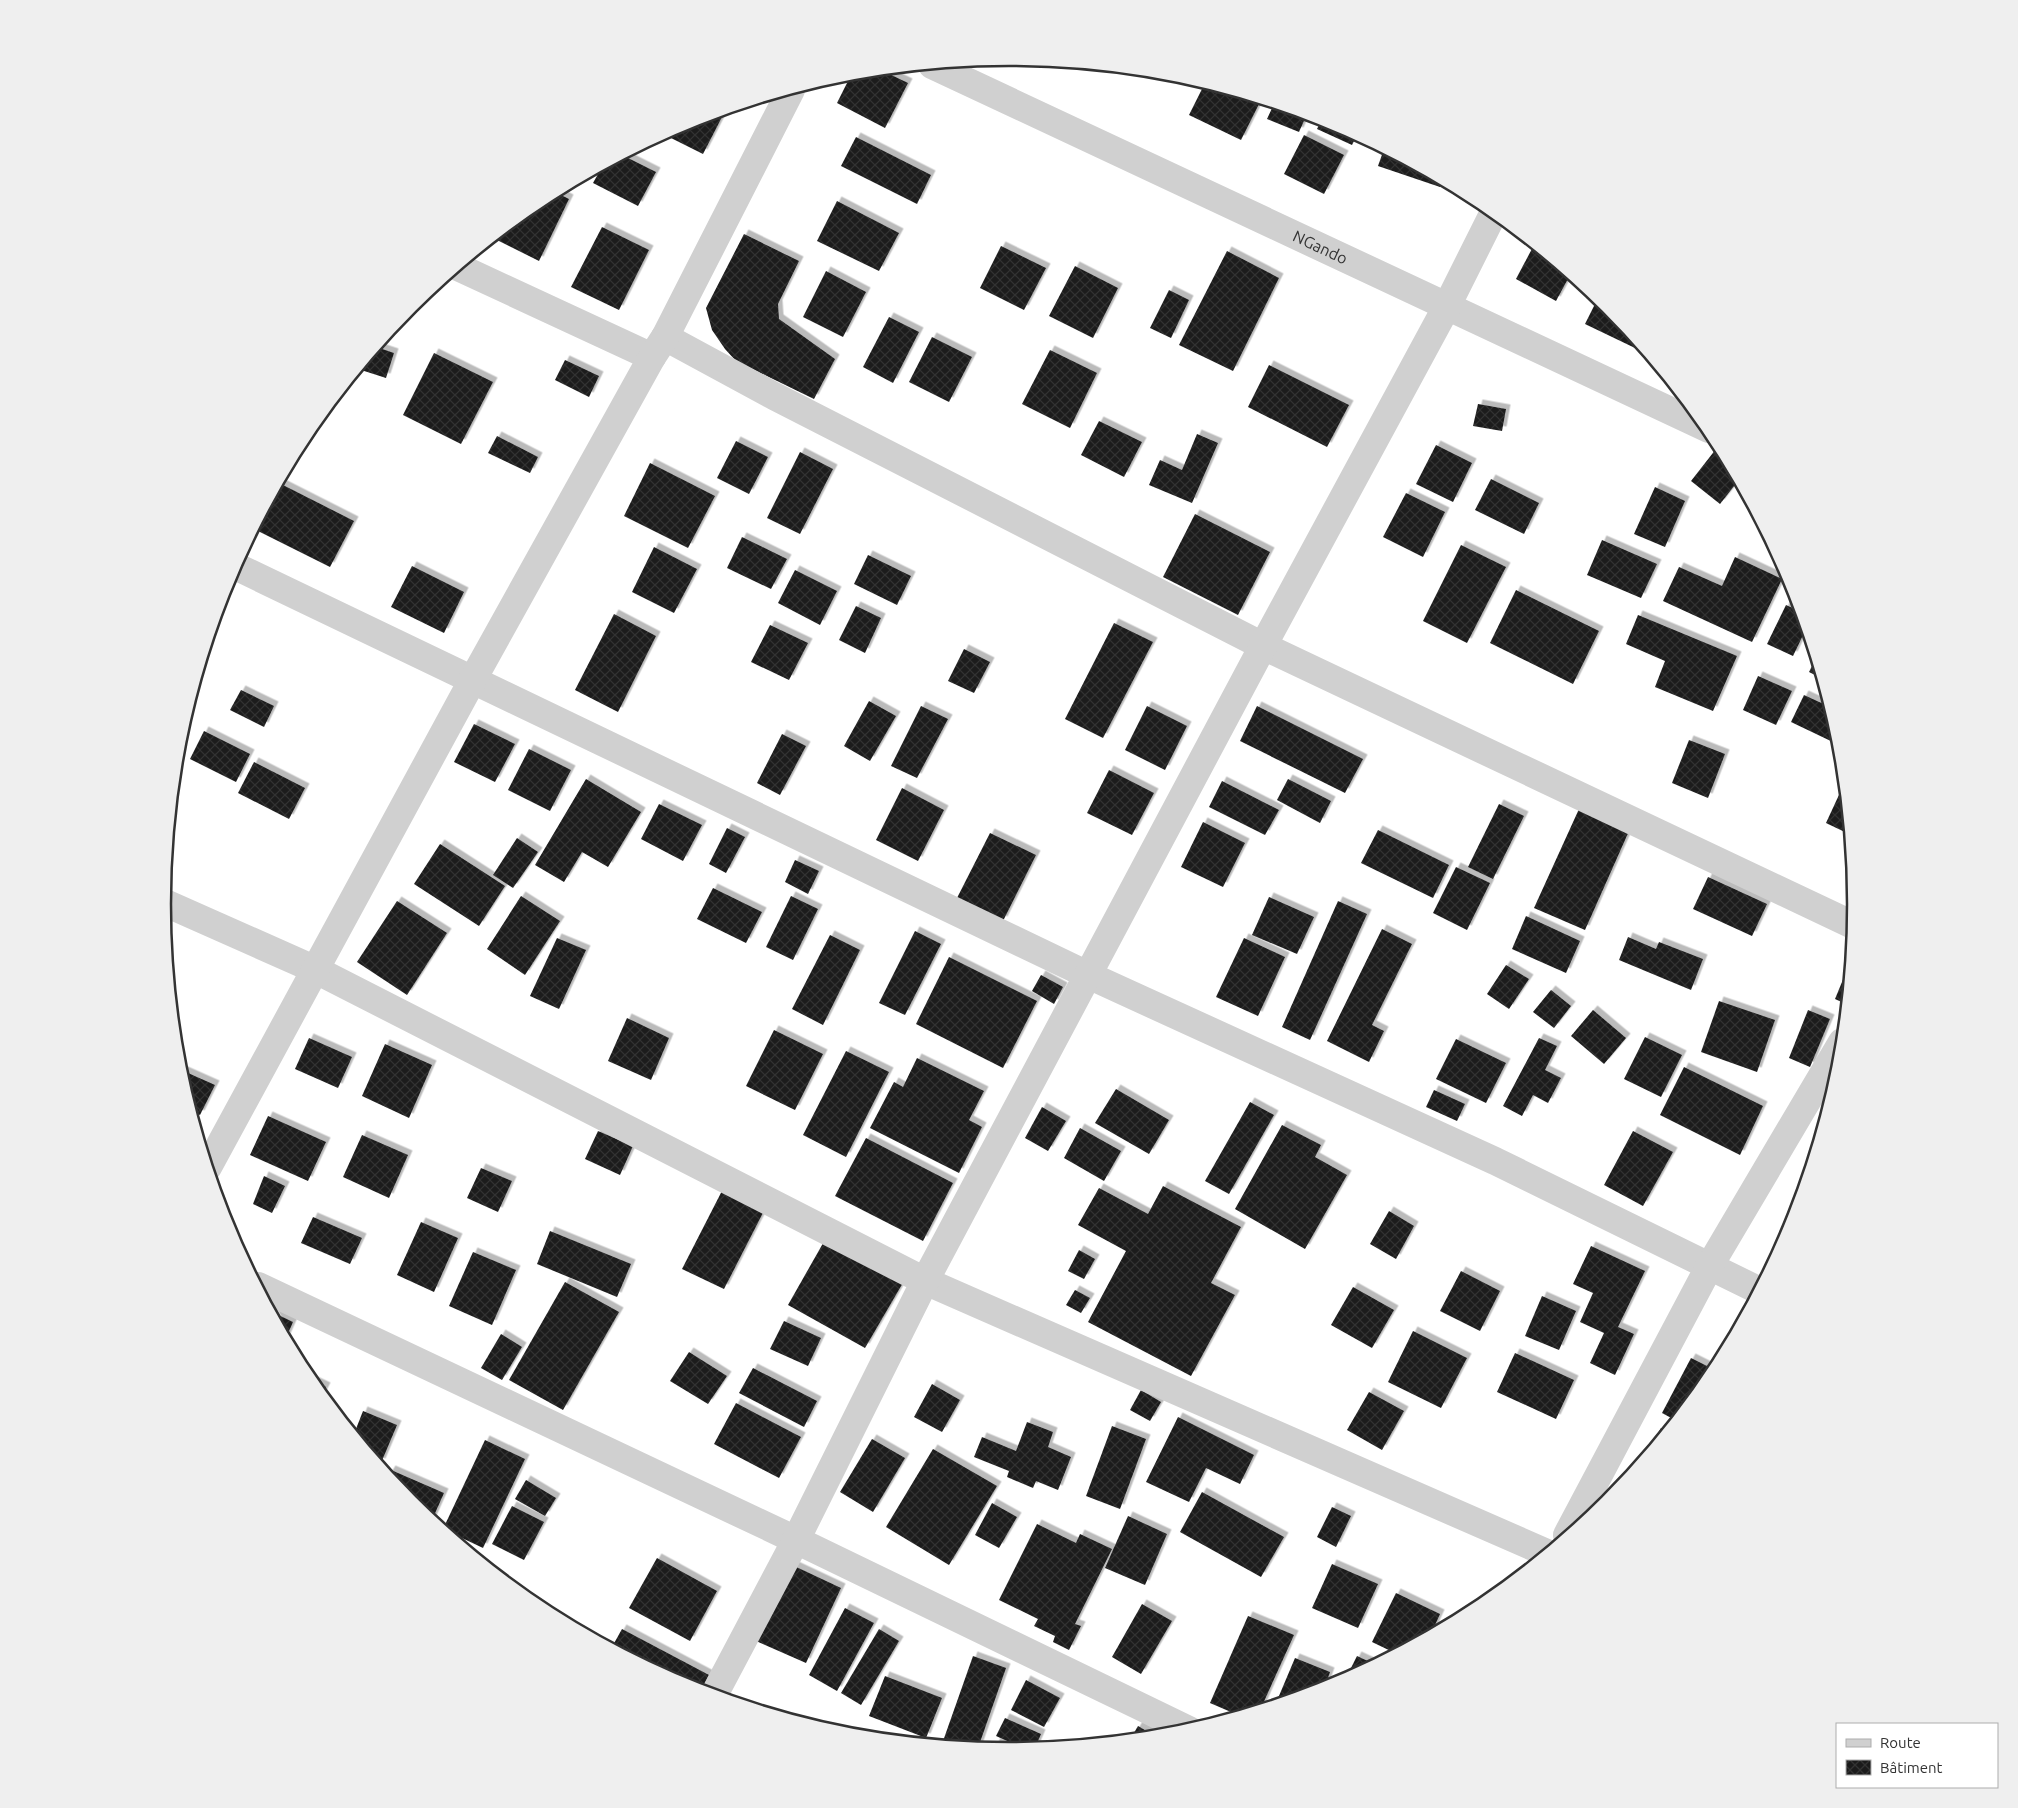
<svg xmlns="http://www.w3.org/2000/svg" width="2018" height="1808" font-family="Ubuntu,sans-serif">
<defs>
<pattern id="building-cross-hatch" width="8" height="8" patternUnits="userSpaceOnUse" patternTransform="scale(1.25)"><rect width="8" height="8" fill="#1a1a1a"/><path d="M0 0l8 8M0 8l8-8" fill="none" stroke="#333"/></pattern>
<filter id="shadow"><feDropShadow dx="4.5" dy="-4.5" stdDeviation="0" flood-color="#0004"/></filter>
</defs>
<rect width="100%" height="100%" fill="#fff"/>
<g fill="url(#building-cross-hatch)" filter="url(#shadow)">
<polygon points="881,70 908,83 885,128 837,103 852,73"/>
<polygon points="1205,83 1261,100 1241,140 1189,115"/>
<polygon points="1274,104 1307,114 1299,132 1267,119"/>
<polygon points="721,111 724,113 703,154 663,134 685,122"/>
<polygon points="1322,119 1333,122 1357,135 1352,145 1317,129"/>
<polygon points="1304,135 1344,155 1324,194 1284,174"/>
<polygon points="856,137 931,175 917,204 841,166"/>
<polygon points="1384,149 1442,180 1440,187 1378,166"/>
<polygon points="622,155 656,172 638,206 593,183 602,167"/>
<polygon points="555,192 569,199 539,261 493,238 539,200"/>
<polygon points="837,201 899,233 879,271 817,241"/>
<polygon points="602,227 649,250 619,310 571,287"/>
<polygon points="744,234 799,261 778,304 779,319 835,359 814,399 736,361 725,349 712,330 706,308"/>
<polygon points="1534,245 1570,275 1556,301 1516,279"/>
<polygon points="1001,246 1046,268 1024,310 980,288"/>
<polygon points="1227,251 1279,278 1233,371 1179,345"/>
<polygon points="1075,266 1118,288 1093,338 1049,316"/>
<polygon points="826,271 866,292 843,337 803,317"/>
<polygon points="1169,290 1189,300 1171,338 1150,328"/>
<polygon points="1598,298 1608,306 1638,342 1635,348 1585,324"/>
<polygon points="416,301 405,323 399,320 411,305"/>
<polygon points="889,317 919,332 893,383 863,367"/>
<polygon points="932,337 972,357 949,402 909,382"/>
<polygon points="376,347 394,353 386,378 358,369"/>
<polygon points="1050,350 1097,373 1070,428 1022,404"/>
<polygon points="434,353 493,382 461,444 403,415"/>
<polygon points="565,360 599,376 589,397 555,380"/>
<polygon points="1269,365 1349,405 1327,447 1248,407"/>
<polygon points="1478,404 1506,409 1502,431 1473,426"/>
<polygon points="1099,421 1142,442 1124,477 1081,455"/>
<polygon points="1197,434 1218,443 1192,503 1149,485 1160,460 1182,470"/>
<polygon points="497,436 538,457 530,473 488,453"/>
<polygon points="736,441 768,457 749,494 717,478"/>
<polygon points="1436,445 1472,463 1453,502 1416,484"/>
<polygon points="1716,449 1724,455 1738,481 1720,504 1691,481"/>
<polygon points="800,452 833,469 800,534 767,518"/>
<polygon points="650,463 715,496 688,548 624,516"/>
<polygon points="1491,479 1539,503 1524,534 1475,510"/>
<polygon points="279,483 354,521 330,567 254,529"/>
<polygon points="1655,487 1685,501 1665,547 1634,534"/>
<polygon points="1406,493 1445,512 1423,557 1383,537"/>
<polygon points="1195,514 1270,552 1238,615 1163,577"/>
<polygon points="742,537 787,559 771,589 727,568"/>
<polygon points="1602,540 1657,564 1641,598 1587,575"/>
<polygon points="1461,545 1506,567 1467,643 1423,621"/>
<polygon points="654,547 697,569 674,613 632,592"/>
<polygon points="868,555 911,576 897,605 854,584"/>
<polygon points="1735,557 1782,579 1752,642 1663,601 1679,567 1722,586"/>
<polygon points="412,566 464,592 444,633 391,607"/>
<polygon points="795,570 837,591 820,625 778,603"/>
<polygon points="1516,590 1599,631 1573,684 1490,643"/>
<polygon points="1786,605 1801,612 1806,629 1793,656 1767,644"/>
<polygon points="856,606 881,618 865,653 839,640"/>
<polygon points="614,614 656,636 618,712 575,690"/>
<polygon points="1638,615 1737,656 1713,711 1655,687 1665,661 1626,644"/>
<polygon points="1114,623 1153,642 1103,738 1065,719"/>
<polygon points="770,625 808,643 789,680 751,662"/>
<polygon points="964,649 990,662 974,693 948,681"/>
<polygon points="1815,660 1821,678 1809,672"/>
<polygon points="1758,676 1792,691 1776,725 1743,710"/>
<polygon points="241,690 274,706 264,727 230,710"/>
<polygon points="1804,695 1830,707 1838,736 1835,743 1791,722"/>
<polygon points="869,701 896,716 870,761 844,746"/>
<polygon points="921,706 948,719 917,778 891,766"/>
<polygon points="1147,706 1187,726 1165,770 1125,750"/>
<polygon points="1257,706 1363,759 1345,793 1240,741"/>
<polygon points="474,724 515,744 495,782 454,762"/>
<polygon points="204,731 250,754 236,782 190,759"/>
<polygon points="782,734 806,746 780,795 757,783"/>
<polygon points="1689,740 1725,754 1708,798 1672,783"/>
<polygon points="529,749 571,770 550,811 508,790"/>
<polygon points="254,762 305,788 289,819 238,793"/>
<polygon points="1109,770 1154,793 1132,835 1087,813"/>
<polygon points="586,779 641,812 608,867 582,852 564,882 535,865"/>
<polygon points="1288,779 1331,801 1320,823 1277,800"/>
<polygon points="1222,781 1279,810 1265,835 1209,807"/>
<polygon points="1844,784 1849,834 1826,823"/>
<polygon points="902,788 944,810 918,861 876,840"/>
<polygon points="659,804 702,825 683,861 641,839"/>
<polygon points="1499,804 1524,816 1493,879 1468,867"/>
<polygon points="1579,809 1629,831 1585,930 1534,908"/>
<polygon points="1203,822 1245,843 1223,887 1181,867"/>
<polygon points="727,828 745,837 726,873 709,864"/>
<polygon points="1378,830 1449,865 1433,898 1361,863"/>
<polygon points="990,833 1036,855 1003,921 957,898"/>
<polygon points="517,838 538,852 513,888 493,875"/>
<polygon points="440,844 505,886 479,926 414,884"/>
<polygon points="795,860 819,871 808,894 785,882"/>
<polygon points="1456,867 1490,883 1467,930 1433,913"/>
<polygon points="1708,877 1767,904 1752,936 1693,909"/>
<polygon points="713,888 762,912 746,943 697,919"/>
<polygon points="521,896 560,921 525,975 487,949"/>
<polygon points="791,896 818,909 793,960 766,947"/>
<polygon points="1269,897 1314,917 1297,954 1252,935"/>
<polygon points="397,901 447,933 407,995 357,962"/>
<polygon points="1338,901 1367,914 1310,1040 1282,1027"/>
<polygon points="1526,916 1580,941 1566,973 1512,949"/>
<polygon points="1382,929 1412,944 1372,1025 1384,1031 1369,1062 1327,1041"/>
<polygon points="915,931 941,944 905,1015 879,1003"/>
<polygon points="830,935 860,950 823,1025 792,1009"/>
<polygon points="1628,937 1656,949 1659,942 1703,959 1691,990 1619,960"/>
<polygon points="557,938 586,950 559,1009 530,996"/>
<polygon points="1244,938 1285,957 1258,1016 1216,997"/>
<polygon points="949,957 1037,1001 1003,1068 916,1024"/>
<polygon points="1506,965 1529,979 1509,1009 1487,994"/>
<polygon points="1849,965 1846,1004 1835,999"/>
<polygon points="1041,975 1063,987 1054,1004 1032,991"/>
<polygon points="1551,990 1571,1006 1554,1028 1533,1012"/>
<polygon points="1719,1001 1775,1020 1757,1072 1701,1052"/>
<polygon points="1593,1010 1626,1038 1604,1064 1571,1036"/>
<polygon points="1808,1010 1830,1019 1810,1067 1789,1058"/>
<polygon points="627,1018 669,1038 651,1080 608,1061"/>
<polygon points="774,1030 823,1054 795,1110 746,1086"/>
<polygon points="1645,1037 1682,1055 1661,1097 1624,1079"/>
<polygon points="309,1038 352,1057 338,1088 295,1069"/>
<polygon points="1539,1038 1557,1046 1545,1070 1561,1078 1548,1103 1533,1095 1522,1116 1503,1106"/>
<polygon points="1456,1039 1506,1063 1486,1103 1436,1079"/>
<polygon points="385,1044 432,1065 409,1118 362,1096"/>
<polygon points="846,1051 889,1072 846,1157 803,1135"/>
<polygon points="917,1058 984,1091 969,1120 982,1127 959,1173 870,1128 894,1082 903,1087"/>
<polygon points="1684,1067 1763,1106 1740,1155 1660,1115"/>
<polygon points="179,1069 215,1085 200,1115 192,1111"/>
<polygon points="1116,1089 1169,1120 1149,1154 1095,1123"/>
<polygon points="1434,1090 1465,1104 1457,1121 1426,1107"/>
<polygon points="1250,1102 1274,1115 1229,1194 1205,1181"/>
<polygon points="1042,1107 1066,1121 1048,1151 1025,1138"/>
<polygon points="268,1116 326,1142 308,1181 250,1155"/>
<polygon points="1282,1125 1321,1145 1315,1157 1347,1175 1305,1249 1235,1209"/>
<polygon points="1080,1128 1121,1151 1104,1181 1064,1158"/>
<polygon points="598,1131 633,1146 620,1175 585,1159"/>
<polygon points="1633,1131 1673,1152 1643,1206 1604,1185"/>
<polygon points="362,1135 408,1155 389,1198 343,1177"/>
<polygon points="866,1138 953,1183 923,1241 835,1196"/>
<polygon points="481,1168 512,1181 498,1212 467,1198"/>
<polygon points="264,1176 285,1186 272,1213 253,1204"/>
<polygon points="725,1185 767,1205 724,1289 682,1269"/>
<polygon points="1163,1186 1241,1227 1211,1283 1235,1295 1191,1376 1088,1322 1126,1251 1078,1225 1099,1188 1148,1214"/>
<polygon points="1389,1211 1414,1226 1396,1259 1370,1244"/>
<polygon points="313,1217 362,1238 350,1264 301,1243"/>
<polygon points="421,1222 458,1238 434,1292 397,1275"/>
<polygon points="550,1231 631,1264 617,1297 537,1264"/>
<polygon points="826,1238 904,1281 865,1348 788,1305"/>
<polygon points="1591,1246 1645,1271 1618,1327 1634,1334 1615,1375 1590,1363 1604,1333 1580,1322 1593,1293 1573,1284"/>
<polygon points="1079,1250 1095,1259 1084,1279 1068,1271"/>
<polygon points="473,1252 516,1270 492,1325 449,1306"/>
<polygon points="1461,1271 1500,1291 1480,1331 1440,1311"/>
<polygon points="565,1282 619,1312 563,1410 509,1380"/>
<polygon points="1353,1287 1394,1310 1372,1348 1331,1325"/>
<polygon points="1075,1290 1090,1298 1081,1313 1066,1305"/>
<polygon points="1542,1296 1576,1311 1559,1350 1525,1336"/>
<polygon points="272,1312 293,1322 286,1338"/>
<polygon points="784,1321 821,1338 808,1366 770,1349"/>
<polygon points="1413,1331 1467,1358 1441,1408 1388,1382"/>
<polygon points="501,1334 522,1347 502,1380 481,1368"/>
<polygon points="689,1352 727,1376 708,1404 670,1381"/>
<polygon points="1515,1353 1574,1380 1556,1419 1497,1392"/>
<polygon points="1691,1358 1715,1370 1675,1420 1662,1413"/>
<polygon points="753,1368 817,1401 804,1427 739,1393"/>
<polygon points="309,1379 326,1387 322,1395"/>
<polygon points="932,1384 960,1400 942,1432 914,1417"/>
<polygon points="1141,1390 1161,1402 1150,1421 1130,1410"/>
<polygon points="1369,1392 1404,1411 1382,1450 1347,1430"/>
<polygon points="736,1403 801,1437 779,1478 714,1444"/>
<polygon points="363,1411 397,1425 381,1463 376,1461 354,1434"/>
<polygon points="1178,1417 1254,1455 1240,1484 1206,1468 1189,1502 1146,1482"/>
<polygon points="1027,1422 1053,1432 1048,1447 1071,1457 1058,1490 1036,1481 1033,1488 1007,1477 1009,1471 974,1457 982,1437 1016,1451"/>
<polygon points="1112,1426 1146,1439 1120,1509 1086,1496"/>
<polygon points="1661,1428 1667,1431 1648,1454 1647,1453"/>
<polygon points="872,1439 905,1458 873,1512 840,1492"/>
<polygon points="485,1440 525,1459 483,1548 443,1529"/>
<polygon points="933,1449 997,1486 949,1565 886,1527"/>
<polygon points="391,1470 444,1493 432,1520 410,1502 388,1475"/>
<polygon points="526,1480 556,1498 545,1516 515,1499"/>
<polygon points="1202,1492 1284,1537 1261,1577 1180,1532"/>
<polygon points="992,1503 1017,1517 999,1548 975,1535"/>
<polygon points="512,1506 544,1522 524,1560 492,1544"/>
<polygon points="1332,1507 1351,1516 1336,1547 1317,1537"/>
<polygon points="1128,1516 1167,1534 1145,1585 1105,1568"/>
<polygon points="1037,1524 1076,1543 1080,1534 1112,1549 1075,1624 1081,1626 1069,1650 1053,1642 1055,1636 1034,1626 1038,1619 999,1600"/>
<polygon points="657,1558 717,1591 690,1641 629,1608"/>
<polygon points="1332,1564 1378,1584 1358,1628 1312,1608"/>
<polygon points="792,1565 841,1588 806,1663 756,1641"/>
<polygon points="1396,1593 1440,1614 1431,1634 1395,1653 1372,1642"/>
<polygon points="1142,1604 1172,1621 1141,1674 1112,1657"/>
<polygon points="845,1608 874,1623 837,1691 809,1675"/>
<polygon points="1248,1616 1294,1635 1261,1708 1238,1715 1210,1703"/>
<polygon points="622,1629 709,1675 701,1691 685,1686 612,1647"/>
<polygon points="879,1629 899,1641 861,1705 841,1693"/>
<polygon points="973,1656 1006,1668 978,1748 942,1744"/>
<polygon points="1357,1656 1374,1664 1345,1680"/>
<polygon points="1295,1658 1330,1672 1324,1689 1276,1703"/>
<polygon points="885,1676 942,1698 926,1738 869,1716"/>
<polygon points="1026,1680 1060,1698 1044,1727 1011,1710"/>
<polygon points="1005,1718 1041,1734 1035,1748 1025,1749 996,1736"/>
<polygon points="1138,1726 1155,1736 1131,1738"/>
<polygon points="996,1742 1014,1750 993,1749"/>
</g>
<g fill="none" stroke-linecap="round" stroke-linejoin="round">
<g stroke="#d0d0d0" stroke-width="28">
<path id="s1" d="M932 65 1709 429"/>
<polyline points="458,267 652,357"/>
<polyline points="665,337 774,396 1263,646 1853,925"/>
<polyline points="235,566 1088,975 1495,1161 1758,1290"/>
<polyline points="163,902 314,969 925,1281 1547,1553"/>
<polyline points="208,1167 472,681 652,357 665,337 791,90"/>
<polyline points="258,1286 796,1540 1189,1730"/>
<polyline points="1567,1535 1709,1267 1842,1042"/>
<polyline points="714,1695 796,1540 925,1281 1263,646 1447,306 1494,212"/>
</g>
</g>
<g text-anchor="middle" stroke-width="5" stroke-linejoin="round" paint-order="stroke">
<g font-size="16" fill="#333" stroke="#fff">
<text dy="6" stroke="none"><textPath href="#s1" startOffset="429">NGando</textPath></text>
</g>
</g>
<path d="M0 0H2018V1808H0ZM171 904a838 838 0 1 1 1676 0a838 838 0 1 1-1676 0Z" fill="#efefef" fill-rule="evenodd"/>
<path fill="none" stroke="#333" stroke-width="2.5" d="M171 904a838 838 0 1 1 1676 0a838 838 0 1 1-1676 0Z"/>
<rect x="1836" y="1723" width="162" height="65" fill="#ffffff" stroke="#adadad"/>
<rect x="1846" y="1739" width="25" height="8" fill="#d0d0d0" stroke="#adadad"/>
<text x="1880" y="1748" font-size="15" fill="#333333">Route</text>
<rect x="1846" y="1760" width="25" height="15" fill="url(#building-cross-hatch)" stroke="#adadad"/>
<text x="1880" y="1773" font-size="15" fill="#333333">Bâtiment</text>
</svg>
